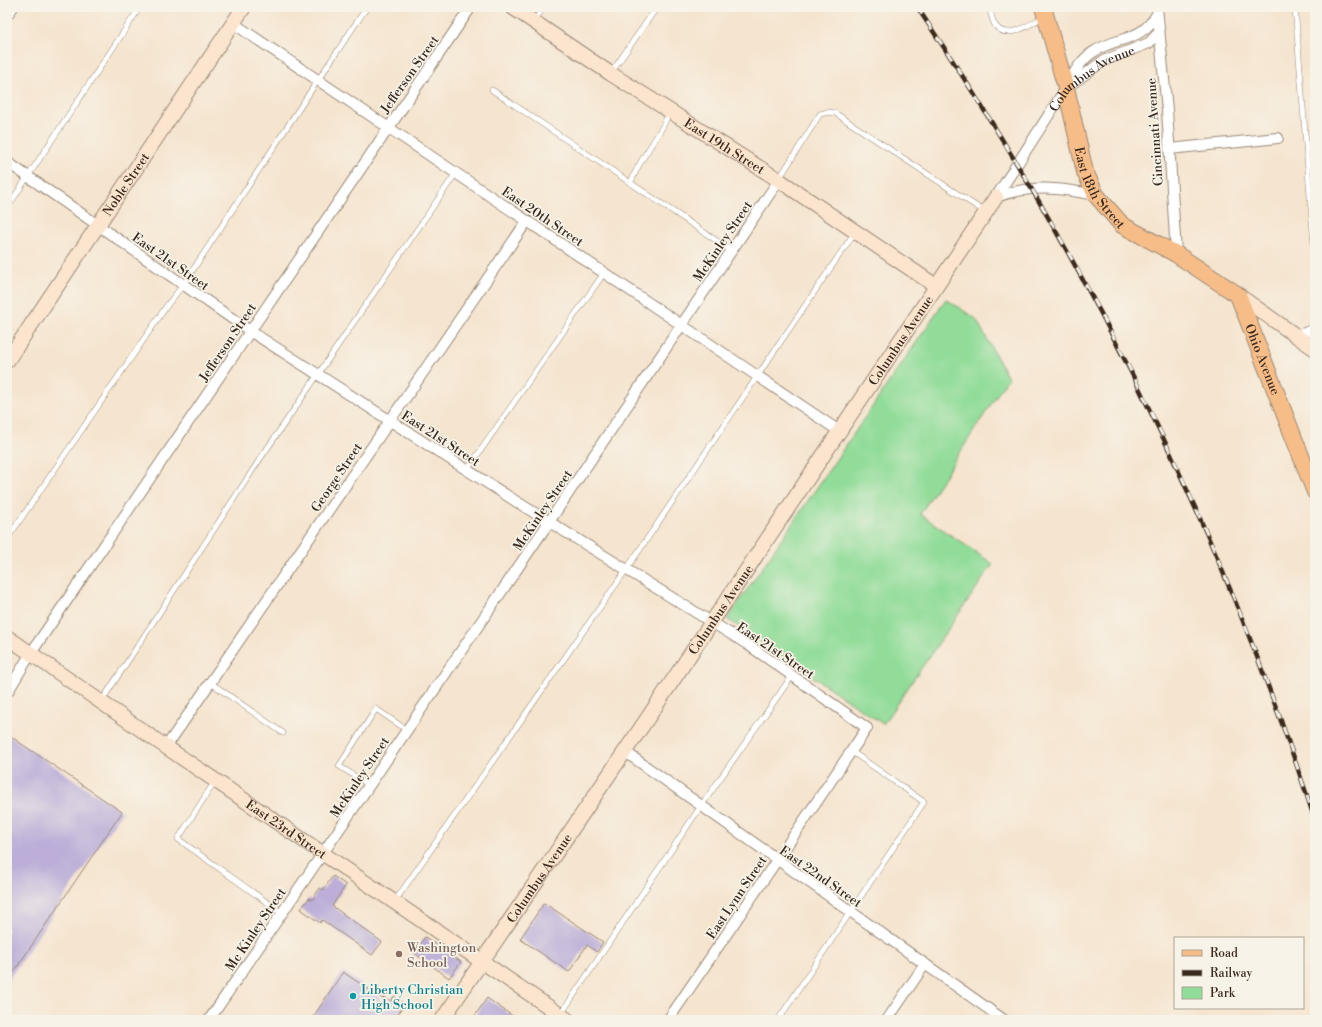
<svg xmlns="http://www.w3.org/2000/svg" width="1322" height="1027" font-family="'Libre Bodoni',serif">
<rect width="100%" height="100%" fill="#f7f3e8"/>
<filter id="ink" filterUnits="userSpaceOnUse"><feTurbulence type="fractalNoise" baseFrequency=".025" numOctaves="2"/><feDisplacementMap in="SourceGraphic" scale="8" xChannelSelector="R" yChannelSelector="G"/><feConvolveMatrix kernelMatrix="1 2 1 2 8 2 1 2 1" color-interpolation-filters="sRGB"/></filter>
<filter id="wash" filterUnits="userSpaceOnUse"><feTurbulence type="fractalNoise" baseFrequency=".012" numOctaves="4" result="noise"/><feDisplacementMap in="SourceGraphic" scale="16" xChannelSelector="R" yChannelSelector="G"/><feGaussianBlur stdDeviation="0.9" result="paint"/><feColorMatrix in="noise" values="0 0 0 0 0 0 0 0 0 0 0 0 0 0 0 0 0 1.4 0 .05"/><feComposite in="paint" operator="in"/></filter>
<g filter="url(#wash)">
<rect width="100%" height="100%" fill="#f5e4ce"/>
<polygon fill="#90dc98" stroke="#66835b" points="946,299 976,319 1008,378 920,514 993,564 883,724 727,619"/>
<g id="blocks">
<g fill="#bcaed8">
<polygon points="7,734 122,812 7,982"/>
<polygon points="333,876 346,885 332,906 382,942 372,955 322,920 320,923 301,909 309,898 312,900 320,888 323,890"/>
<polygon points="544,903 603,942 597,952 587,945 569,972 520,939"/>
<polygon points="425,937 461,962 449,978 414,953"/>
<polygon points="343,972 383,999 385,997 391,1001 394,996 405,1004 394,1020 311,1020"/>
<polygon points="487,998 518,1020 472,1020"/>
</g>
</g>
</g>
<g filter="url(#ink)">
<use href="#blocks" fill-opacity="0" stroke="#988776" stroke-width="1"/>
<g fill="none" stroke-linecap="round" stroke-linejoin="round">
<defs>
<g id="lane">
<path d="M989 7C991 12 992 21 995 25 1006 42 1031 24 1043 17"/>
<polyline points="1295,7 1315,258"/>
<polyline points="534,21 544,7"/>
<polyline points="611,73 657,7"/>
<polyline points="492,90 732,251"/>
<polyline points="779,179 820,114 828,112 835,113 985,212"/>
<path d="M631 182C640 157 660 137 670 111"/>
<polyline points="7,208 140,7"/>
<polyline points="467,470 604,273"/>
<polyline points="7,539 168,304 183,285 318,80 367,7"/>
<polyline points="211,683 283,733"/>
<polyline points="101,702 258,462 456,173"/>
<polyline points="215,781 178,839 282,913"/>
<polyline points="369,785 339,766 376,709 407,730"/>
<polyline points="395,901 626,570 855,232"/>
<polyline points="561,1014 701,806 792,676"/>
<polyline points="778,1020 924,802 851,751"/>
</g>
<g id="street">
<polyline points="1157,7 1167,110 1176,254"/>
<polyline points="7,15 13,7"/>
<polyline points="233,23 839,431"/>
<path d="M1067 85C1075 72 1081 59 1095 51 1119 36 1141 42 1157 14"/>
<polyline points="1169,149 1278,138"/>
<polyline points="7,162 250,331 517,502 747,644 867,728 668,1020"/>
<path id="s1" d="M996 197 1066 88 1103 61 1149 43 1159 32"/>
<path d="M996 197C1032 184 1059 188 1096 195"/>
<polyline points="1297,336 1315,329"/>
<polyline points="7,693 31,653 471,7"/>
<polyline points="166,747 527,221"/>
<polyline points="624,751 1004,1020"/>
<polyline points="209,1020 549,522 779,180"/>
<polyline points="887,1020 925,964"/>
</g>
<g id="secondary">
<path id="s2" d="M512 7 611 74 779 180 936 286"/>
<polyline points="1238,295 1315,349"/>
<path id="s3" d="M7 361 244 7"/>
<path id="s4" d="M7 637 166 747 568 1020"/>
<path id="s5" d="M442 1020 647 719 996 197"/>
</g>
<g id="primary">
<path id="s6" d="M1043 7 1066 88 1085 172 1096 195 1122 225 1176 254 1238 295 1315 492"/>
</g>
</defs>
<use href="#lane" stroke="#988776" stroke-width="6"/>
<use href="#street" stroke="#988776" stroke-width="12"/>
<use href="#secondary" stroke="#988776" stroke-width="16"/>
<use href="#primary" stroke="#988776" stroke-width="18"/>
<use href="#lane" stroke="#fff" stroke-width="5"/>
<use href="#street" stroke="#fff" stroke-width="10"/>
<use href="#secondary" stroke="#fce5cf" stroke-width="14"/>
<use href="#primary" stroke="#f7bd88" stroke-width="16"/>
<defs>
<path id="rail" d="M917 7C1089 261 1220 528 1315 820"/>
</defs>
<use href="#rail" stroke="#3b2a1e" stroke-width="4.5"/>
<use href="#rail" stroke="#f7f3e8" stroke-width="3" stroke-dasharray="9" stroke-linecap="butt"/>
</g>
</g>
<circle fill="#8d6e63" stroke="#f7f3e8" stroke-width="1.5" cx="399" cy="954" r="4"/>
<circle fill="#0f9aa8" stroke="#f7f3e8" stroke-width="1.5" cx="353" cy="996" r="4"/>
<g text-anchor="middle" stroke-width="3.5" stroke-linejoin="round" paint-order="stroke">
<g font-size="13" fill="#3b2a1e" stroke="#f7f3e8">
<text transform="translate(409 74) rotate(-55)" y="5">Jefferson Street</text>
<text dy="5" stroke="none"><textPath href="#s1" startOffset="156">Columbus Avenue</textPath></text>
<text transform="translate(1154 132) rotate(-94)" y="5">Cincinnati Avenue</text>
<text dy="5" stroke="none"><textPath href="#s2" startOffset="254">East 19th Street</textPath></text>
<text dy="5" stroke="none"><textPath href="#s3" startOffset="213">Noble Street</textPath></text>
<text dy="5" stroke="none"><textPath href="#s6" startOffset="191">East 18th Street</textPath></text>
<text transform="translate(543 216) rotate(34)" y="5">East 20th Street</text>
<text transform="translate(722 241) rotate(-56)" y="5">McKinley Street</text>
<text transform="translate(171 261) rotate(35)" y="5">East 21st Street</text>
<text dy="5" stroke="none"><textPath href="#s5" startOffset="820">Columbus Avenue</textPath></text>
<text transform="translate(227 342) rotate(-56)" y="5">Jefferson Street</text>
<text dy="5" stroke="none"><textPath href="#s6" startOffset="440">Ohio Avenue</textPath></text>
<text transform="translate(441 438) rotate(33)" y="5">East 21st Street</text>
<text transform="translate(336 477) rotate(-56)" y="5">George Street</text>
<text transform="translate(542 510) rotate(-56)" y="5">McKinley Street</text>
<text dy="5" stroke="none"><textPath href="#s5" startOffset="496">Columbus Avenue</textPath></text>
<text transform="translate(776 650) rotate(34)" y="5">East 21st Street</text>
<text transform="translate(359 777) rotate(-56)" y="5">McKinley Street</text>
<text dy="5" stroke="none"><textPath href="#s4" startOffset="339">East 23rd Street</textPath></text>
<text transform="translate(821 876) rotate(35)" y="5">East 22nd Street</text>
<text dy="5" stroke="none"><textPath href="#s5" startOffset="172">Columbus Avenue</textPath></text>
<text transform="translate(736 897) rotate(-56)" y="5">East Lynn Street</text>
<text transform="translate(255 929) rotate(-56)" y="5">Mc Kinley Street</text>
</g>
<g font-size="13" fill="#785e54" stroke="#f7f3e8" text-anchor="start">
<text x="407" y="952">Washington<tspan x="407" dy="15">School</tspan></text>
</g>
<g font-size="13" fill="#0d838f" stroke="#f7f3e8" text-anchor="start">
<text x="361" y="994">Liberty Christian<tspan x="361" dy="15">High School</tspan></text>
</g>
</g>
<rect width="1322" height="1027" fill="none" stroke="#f7f3e8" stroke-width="24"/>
<rect x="1174" y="937" width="130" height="72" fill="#f7f3e8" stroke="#aca397"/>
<rect x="1182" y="950" width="20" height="6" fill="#f7bd88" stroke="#aca397"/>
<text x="1210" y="957" font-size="12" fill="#3b2a1e">Road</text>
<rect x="1182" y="970" width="20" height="6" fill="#3b2a1e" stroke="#aca397"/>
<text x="1210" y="977" font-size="12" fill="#3b2a1e">Railway</text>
<rect x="1182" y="987" width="20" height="12" fill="#90dc98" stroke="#aca397"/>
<text x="1210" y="997" font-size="12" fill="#3b2a1e">Park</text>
</svg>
